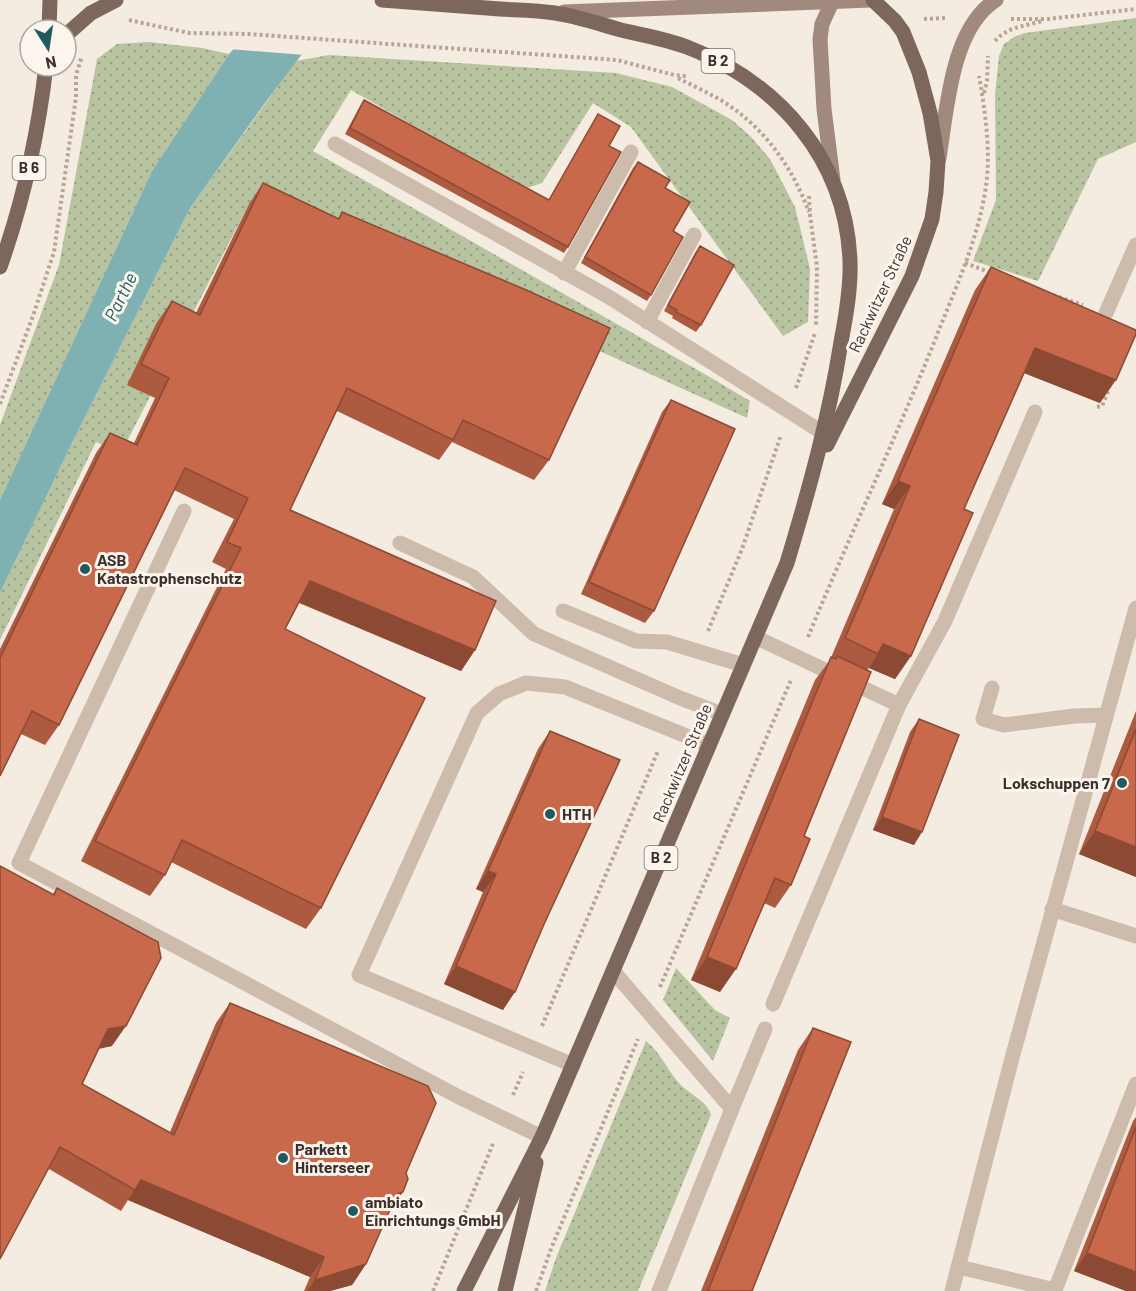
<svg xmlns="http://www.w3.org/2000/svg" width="1136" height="1291" font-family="Barlow,sans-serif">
<defs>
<pattern id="grass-dots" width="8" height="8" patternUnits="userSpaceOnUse" patternTransform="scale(1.5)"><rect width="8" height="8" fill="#b8c4a0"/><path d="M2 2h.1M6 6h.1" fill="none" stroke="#97a083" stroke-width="1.8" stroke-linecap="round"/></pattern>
</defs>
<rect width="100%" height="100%" fill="#f4ebe1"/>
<g fill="url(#grass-dots)">
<polygon points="1136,18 1136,142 1098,159 1038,281 973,261 996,200 995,94 999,56 1004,44 1016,36 1025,33"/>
<polygon points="149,42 202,48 229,54 152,171 0,500 0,425 59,265 97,59 117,44"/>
<polygon points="329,55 616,73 672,87 732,120 751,137 770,159 795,207 810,269 808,322 783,336 631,127 593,103 542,183 524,189 351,90 313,151 708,376 750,401 747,418 509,310 249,204 121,453 96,442 0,640 0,593 71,445 190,208 296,61"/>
<polygon points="676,968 715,1010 730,1018 713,1061 663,1000"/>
<path d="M646 1041C660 1052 667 1069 678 1082 688 1094 707 1100 711 1115L638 1291H545L556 1258Z"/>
</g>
<polygon fill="#7fb0b2" points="343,0 265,103 190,208 71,445 0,593 0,500 152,171 229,54 248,34"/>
<polygon fill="#f4ebe1" points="273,0 346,0 305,55 229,49"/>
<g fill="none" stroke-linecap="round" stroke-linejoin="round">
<g stroke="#b9a596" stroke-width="4" stroke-dasharray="3 3" stroke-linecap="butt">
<polyline points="924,19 947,18"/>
<polyline points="1011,19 1048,19 1136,9"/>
<polyline points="129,20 189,33 248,34 617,60 674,75 687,76"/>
<path d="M995 41C1007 27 1025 26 1042 21"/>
<path d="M678 78C695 87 714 95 730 106 768 133 793 169 809 212"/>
<polyline points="984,93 987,81 988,56"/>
<polyline points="809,196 810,215 817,267 816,325"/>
<polyline points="965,263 992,273"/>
<polyline points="1053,295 1083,305"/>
<polyline points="796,388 815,333"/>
<polyline points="0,404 33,316 54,252 76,97 76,75 82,56"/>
<polyline points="1097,407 1102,406 1109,389"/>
<polyline points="708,631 742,549 781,435"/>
<path d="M808 637C849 537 895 440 935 340 953 294 975 247 984 198 992 159 986 115 979 76"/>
<polyline points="660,987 791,680"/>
<polyline points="542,1026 658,751"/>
<polyline points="513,1095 523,1072"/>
<polyline points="433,1291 494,1141"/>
<polyline points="536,1291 551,1249 638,1039"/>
</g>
<g stroke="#cdbbac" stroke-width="15">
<polyline points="335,144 609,297 823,433"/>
<polyline points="564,273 631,152"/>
<polyline points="1106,313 1136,245"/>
<polyline points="647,322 694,235"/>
<polyline points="184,511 19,863 459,1097 542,1137"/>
<polyline points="400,543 473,577 534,634 680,698 722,714"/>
<polyline points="563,611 636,641 667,642 743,665"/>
<polyline points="755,637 899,705 945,621 1035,412"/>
<polyline points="992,688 983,719 1004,725 1074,716 1106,715"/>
<polyline points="1052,909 1136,936"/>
<polyline points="613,971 732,1109 659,1291"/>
<polyline points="773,1004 899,705"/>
<polyline points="573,1065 359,975 477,713 499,694 526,683 565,687 709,745"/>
<polyline points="732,1109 765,1029"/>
<polyline points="959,1267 1055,1290 1136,1084"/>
<polyline points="952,1291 1012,1058 1136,608"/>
</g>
<g stroke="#a18a7d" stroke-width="15">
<polyline points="833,0 822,24 820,39 824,109 833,180"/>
<polyline points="564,12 871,0"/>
<path d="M939 158C947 110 951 28 996 0"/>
</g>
<g stroke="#7d675c" stroke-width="15">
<path d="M382 0C422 3 461 6 500 9 518 10 537 10 555 13 577 16 599 24 621 30 642 35 666 39 687 47 779 83 846 159 850 261 851 288 846 316 841 342 829 418 809 490 787 563L542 1137 464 1291"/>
<polyline points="49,30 50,0"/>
<polyline points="66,35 91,13 116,0"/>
<path d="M0 267C23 202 38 135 46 66"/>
<polyline points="827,445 912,276 932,219 936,192 938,161 930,113 919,72 903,32 895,21 873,0"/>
<polyline points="505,1291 536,1163"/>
</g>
</g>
<g fill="#ac5a40">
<polygon points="364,100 549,200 598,114 609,146 568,247 564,253 345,134 360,106"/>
<polygon points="638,162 665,188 673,231 651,295 647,301 581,263 633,168"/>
<polygon points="263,183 338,219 342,212 549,460 534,480 452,442 439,460 337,411 290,510 475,650 461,671 299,603 285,629 321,908 306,929 171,862 165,875 150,896 81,861 226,569 212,562 234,519 174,490 59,725 45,745 21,734 0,776 0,649 96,453 110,433 134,443 155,398 127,385 157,322 172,301 196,313 249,204"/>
<polygon points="700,246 701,325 696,332 672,318 673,316 664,311 695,253"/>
<polygon points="991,267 1100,403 1024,373 964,509 911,656 895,679 869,668 867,670 804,836 791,885 775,908 764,903 720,992 691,980 815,680 830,660 894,509 882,504 975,290"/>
<polygon points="671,400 654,611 645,623 581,594 662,412"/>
<polygon points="1136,711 1136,877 1079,854"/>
<polygon points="919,719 914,845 873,830 910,732"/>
<polygon points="550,731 503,1010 444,984 483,892 476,889 538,749"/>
<polygon points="57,888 112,1046 99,1049 82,1084 170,1132 216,1023 230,1003 389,1212 366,1264 352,1285 330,1291 304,1291 310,1277 128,1200 121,1211 49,1169 53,894"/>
<polygon points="813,1028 752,1291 701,1291 798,1050"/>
<polygon points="1136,1117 1136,1291 1126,1291 1074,1271 1133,1121"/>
</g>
<g fill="#8c4a34">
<polygon points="1035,348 1116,380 1100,403 1019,371"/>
<polygon points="898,481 910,486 894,509 882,504"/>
<polygon points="310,581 475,650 461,671 296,601"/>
<polygon points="883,644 911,656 895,679 869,668 878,654"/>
<polygon points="882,817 922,832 914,845 873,830"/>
<polygon points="1095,831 1136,847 1136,877 1079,854"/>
<polygon points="488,871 496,874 483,892 476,889"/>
<polygon points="707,957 736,969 720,992 691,980"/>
<polygon points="456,966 515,992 503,1010 444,984"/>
<polygon points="126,1026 112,1046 94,1049 108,1029"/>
<polygon points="141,1180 324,1257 310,1277 128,1200"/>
<polygon points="403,1192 389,1212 397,1194"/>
<polygon points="1087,1253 1136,1272 1136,1291 1126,1291 1074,1271"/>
<polygon points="366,1264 352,1285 330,1291 307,1291 315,1280"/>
</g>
<g fill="#c8694b" stroke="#8c4a34" stroke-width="1.5">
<polygon points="364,100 549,200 598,114 620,126 609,146 621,152 568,247 350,128"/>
<polygon points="638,162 670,180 665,188 690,202 673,231 683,237 651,295 585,257"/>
<polygon points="263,183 339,219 342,212 524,289 610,328 549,460 463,420 453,440 347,388 290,510 496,601 475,650 310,581 285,629 425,698 321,908 182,840 165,875 95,841 241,548 227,542 248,498 185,468 59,725 32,711 0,776 0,658 110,433 137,445 169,378 141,364 172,301 200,315"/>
<polygon points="700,246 734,265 701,325 676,312 677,310 668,305"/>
<polygon points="991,267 1136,330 1136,334 1116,380 1035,348 964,509 973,513 911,656 883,644 878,654 845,638 910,486 898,481"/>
<polygon points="671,400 735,429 654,611 589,582"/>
<polygon points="837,656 871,672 804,836 810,839 791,885 775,878 736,969 707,957 831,657 836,659"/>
<polygon points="919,719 959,735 922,832 882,817"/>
<polygon points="1136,729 1136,847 1095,831"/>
<polygon points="550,731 620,760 545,922 515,992 456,966 496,874 488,871"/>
<polygon points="0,866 54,895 57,888 158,942 161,958 126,1026 108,1029 82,1084 174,1135 230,1003 428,1086 436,1103 406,1173 408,1179 403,1192 397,1194 366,1264 315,1280 324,1257 141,1180 135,1190 60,1147 0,1259"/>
<polygon points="813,1028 851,1042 752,1291 708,1291"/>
<polygon points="1136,1127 1136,1272 1087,1253"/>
</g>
<g fill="#1f5a5e" stroke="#fbf5ee" stroke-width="2">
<circle cx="85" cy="569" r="6"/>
<circle cx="1122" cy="783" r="6"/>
<circle cx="550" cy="814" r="6"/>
<circle cx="283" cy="1158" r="6"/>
<circle cx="353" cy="1211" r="6"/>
</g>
<g text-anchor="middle" stroke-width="6" stroke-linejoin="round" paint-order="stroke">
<g fill="#fbf5ee" stroke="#756b66" stroke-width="1.5">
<rect x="701.5" y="49" width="33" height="24" rx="4.5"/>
<rect x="12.5" y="156" width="33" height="24" rx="4.5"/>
<rect x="644.5" y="846" width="33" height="24" rx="4.5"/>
</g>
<g font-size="15" font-weight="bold" fill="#3b302b">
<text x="718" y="66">B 2</text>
<text x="29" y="173">B 6</text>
<text x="661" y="863">B 2</text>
</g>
<g font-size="16" fill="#3b302b" stroke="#fbf5ee">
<text transform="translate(880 294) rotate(-65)" y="6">Rackwitzer Straße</text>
<text transform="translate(682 763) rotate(-67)" y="6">Rackwitzer Straße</text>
</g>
<g font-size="16" font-weight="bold" fill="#3b302b" stroke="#fbf5ee" text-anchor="start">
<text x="97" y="566">ASB<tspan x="97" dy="18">Katastrophenschutz</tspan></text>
<text x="1110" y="789" text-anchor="end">Lokschuppen 7</text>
<text x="562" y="820">HTH</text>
<text x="295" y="1155">Parkett<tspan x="295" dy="18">Hinterseer</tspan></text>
<text x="365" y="1208">ambiato<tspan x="365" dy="18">Einrichtungs GmbH</tspan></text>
</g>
<g font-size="18" font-style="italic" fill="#1f5a5e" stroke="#fbf5ee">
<text transform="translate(121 297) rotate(-64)" y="6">Parthe</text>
</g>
</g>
<g transform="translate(48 48) rotate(168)"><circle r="28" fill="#fbf5ee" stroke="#aea6a0" stroke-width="1.5"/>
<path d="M0-4.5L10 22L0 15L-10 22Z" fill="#1f5a5e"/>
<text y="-9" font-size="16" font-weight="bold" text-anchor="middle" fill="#3b302b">N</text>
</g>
</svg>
